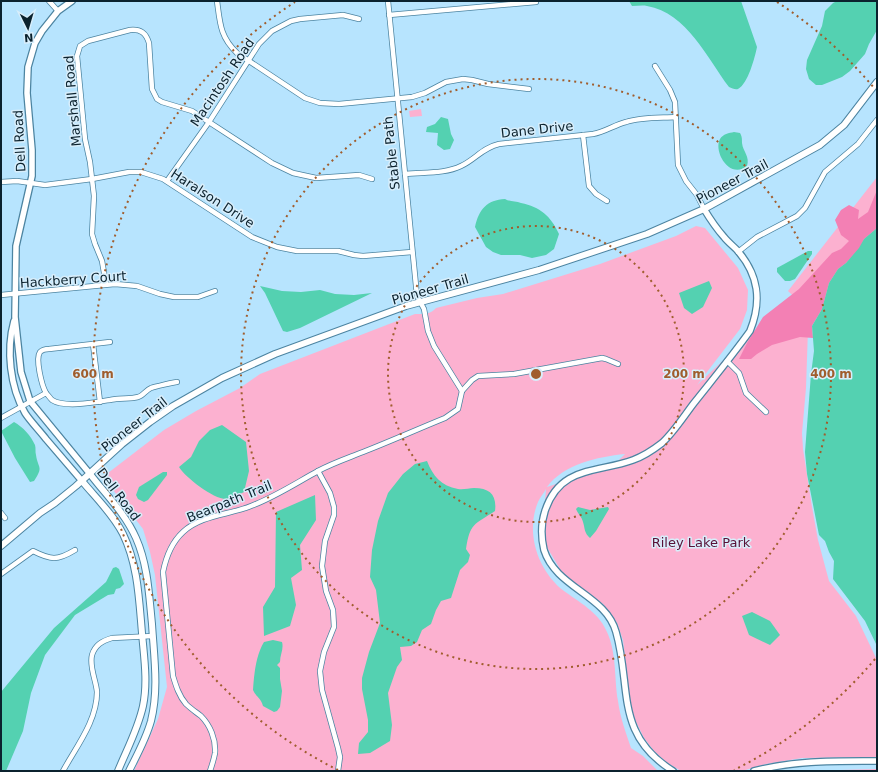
<svg xmlns="http://www.w3.org/2000/svg" width="878" height="772" font-family="'DejaVu Sans',sans-serif">
<rect width="100%" height="100%" fill="#b7e4fe"/>
<g fill="#fcb1d0" fill-rule="evenodd">
<polygon points="421,109 422,116 410,117 409,111"/>
<polygon points="877,177 877,238 817,318 788,291"/>
<path d="M696 226 705 228 738 268 748 290 747 310 740 329 697 385 779 308 808 329 806 388 802 433 803 449 812 507 818 540 829 581 856 616 877 660V757L802 758 766 764 742 771H681L666 762 654 751 644 738 636 722 630 705 623 640 617 623 603 604 566 579 542 539 546 489C544 493 540 497 538 502 525 533 538 571 564 591 579 602 598 612 606 630 617 651 614 678 618 701 620 717 626 733 631 748L643 756 658 771H134L158 719 167 687 155 575 150 552 143 529 107 482 108 473 164 430 196 411 240 388 260 374 415 314C423 314 430 315 436 308L477 298 503 294 600 264 676 236ZM625 454 614 465 547 487C564 464 597 457 625 454Z"/>
<polygon points="877,769 877,771 804,771"/>
</g>
<polygon fill="#f380b4" points="877,190 877,228 864,239 860,248 846,263 838,269 829,283 822,309 812,326 813,338 800,337 772,345 757,354 751,359 739,359 747,343 763,317 799,289 832,253 841,249 849,241 841,235 835,220 841,210 849,205 859,210 858,219 868,212"/>
<g fill="#54d1b1">
<path d="M629 1H741L757 47C755 57 748 84 738 89 735 90 732 88 729 87 707 58 687 13 647 6 643 5 637 6 632 6Z"/>
<polygon points="837,1 877,1 877,30 869,44 865,54 850,71 842,77 822,85 816,85 809,79 806,69 807,60 822,26 825,11 833,3"/>
<polygon points="441,117 448,119 451,134 454,140 450,149 444,150 437,145 438,133 426,132 427,127 435,124"/>
<path d="M734 132 740 133C742 137 742 138 742 143 743 152 750 156 747 166 730 180 713 152 720 139 723 134 729 133 734 132Z"/>
<path d="M505 199C510 202 516 201 521 203 540 207 551 216 559 234L554 249 546 255 532 258 520 255H501L493 252 486 247 475 227C479 209 487 200 505 199Z"/>
<polygon points="877,228 877,646 865,621 833,579 834,561 829,552 825,541 819,535 807,474 805,452 811,374 814,351 812,326 822,309 829,283 838,269 846,263 859,248 864,239"/>
<polygon points="808,251 812,251 812,254 795,279 790,281 785,281 777,272 777,268"/>
<polygon points="709,281 712,288 703,307 692,314 684,308 679,293"/>
<polygon points="260,286 282,291 301,292 320,290 335,294 354,295 372,293 300,328 287,332 283,331 265,293"/>
<path d="M14 422C23 427 31 436 35 445 36 448 35 452 36 455 38 469 44 466 34 481L30 482 15 458 1 431Z"/>
<path d="M222 425 246 442 249 471 244 492C239 494 231 499 226 499 213 499 185 477 179 467L191 457 199 441 210 430Z"/>
<path d="M427 461C433 476 441 486 458 489 463 490 469 488 474 488 490 488 497 495 495 511 474 525 470 523 466 549L470 555 468 562 460 570 451 598 441 601 436 610 431 624 422 630 417 642 411 646 400 647 402 660 397 667 388 693 392 725 390 741 370 753 358 754 359 743 368 732V720L362 689V678L369 652 380 623 376 590 370 577 372 550 378 521 388 493 403 474 415 464Z"/>
<polygon points="163,472 167,472 167,475 148,500 144,502 138,499 136,495 139,487"/>
<polygon points="315,495 316,520 300,545 302,570 291,578 296,605 290,626 264,636 263,607 275,587 276,512"/>
<path d="M578 507 590 510 608 507 609 509 596 531 590 538C584 533 585 528 583 522 582 517 578 514 576 509Z"/>
<polygon points="116,567 119,569 124,584 120,588 116,589 114,594 108,595 75,615 45,655 31,693 23,731 6,771 1,771 1,692 54,628 106,582 113,568"/>
<polygon points="752,612 770,621 780,635 770,645 749,635 742,616"/>
<path d="M273 640 282 642C284 649 280 655 280 662L277 665 280 668V679L282 691 280 707 277 711 274 712 263 706C261 698 256 697 253 690 254 674 256 655 264 642Z"/>
</g>
<g fill="none" stroke-linecap="round" stroke-linejoin="round">
<defs>
<g id="minor">
<polyline points="49,1 58,11"/>
<path d="M217 1C220 23 220 37 237 53L305 98 320 103 339 104 412 97 425 93 446 82 463 79 472 80 488 84 529 89"/>
<polyline points="389,15 536,2"/>
<polyline points="655,66 670,90 675,102 678,165 686,181 697,195 704,209"/>
<polyline points="583,135 589,186 596,194 607,201"/>
<path d="M405 174C423 172 445 174 461 166 476 159 482 148 499 144L593 134C605 132 614 125 626 122 641 117 660 118 676 117"/>
<polyline points="167,181 209,122 259,44 272,31 291,21 300,19 343,15 359,19"/>
<polyline points="1,182 17,181 45,185 92,179 129,172 141,172 163,179 252,237 277,247 297,251 338,251 354,255 363,256 412,252"/>
<polyline points="738,252 757,237 797,216 805,208 825,172 858,144 877,120"/>
<path d="M106 284 102 261 95 244 92 234 94 196 90 162 85 139 77 56 80 46 88 41 130 30C141 29 146 33 149 43L152 89 157 99 162 102 192 111 272 163 293 173 316 178 359 175 372 179"/>
<polyline points="1,295 115,284 137,286 160,294 174,297 198,297 215,291"/>
<polyline points="93,344 100,402"/>
<polyline points="727,361 739,373 746,393 766,412"/>
<polyline points="462,391 472,380 478,376 514,374 602,358 606,359 618,364"/>
<path d="M46 393C42 386 35 359 40 352 43 349 46 349 49 349L110 342"/>
<path d="M1 418 46 393C48 395 50 398 52 400 66 409 101 401 116 399 123 398 131 399 138 397 143 396 146 390 151 388 154 387 174 382 177 382"/>
<polyline points="318,471 330,493 334,507 334,515 325,541 322,566 326,591 333,610 334,627 324,652 320,671 322,690 338,748 340,757 338,771"/>
<polyline points="1,513 5,518"/>
<path d="M1 574 33 551C51 560 57 561 75 550"/>
<path d="M63 771C76 747 97 721 97 692 96 680 89 667 92 655 95 645 102 641 112 638L153 636"/>
<path d="M210 771C212 765 214 759 215 753 216 739 210 725 201 716 196 712 191 709 186 704 179 696 176 686 173 676L163 572C166 557 171 543 183 532 201 515 229 515 251 506 275 497 296 483 318 471 333 463 348 458 363 452 391 441 418 429 445 418L458 409 462 391 434 346 428 331 424 309 417 296 388 1"/>
</g>
<g id="tertiary">
<polyline points="72,1 58,11 42,31 35,43 28,67 27,93 32,150 32,176 16,246 15,317 21,372 30,401 90,474"/>
<path d="M14 321C6 350 10 387 25 413 31 422 39 430 46 439 58 453 70 467 82 481"/>
<path d="M673 771C614 734 632 688 616 632 606 595 556 588 544 550 541 537 541 523 545 511 560 465 598 473 633 460 644 456 653 450 662 443 674 432 684 416 694 403 713 379 732 356 750 331 762 301 759 275 737 250 733 246 728 242 724 237 716 228 710 219 704 209"/>
<path d="M754 771C797 760 834 761 877 761"/>
</g>
<g id="secondary">
<path d="M90 474C106 495 125 513 136 538 148 565 149 595 152 624 154 657 159 689 151 721 146 739 137 755 129 771"/>
<path d="M82 481C96 498 113 514 123 534 138 565 139 599 142 633 144 657 148 682 143 706 138 729 127 749 118 771"/>
<polyline points="1,546 40,513 55,503 76,486 122,444 150,422 173,406 222,378 275,354 406,306 539,270 647,234 704,209 820,145 844,125 877,82"/>
</g>
</defs>
<use href="#minor" stroke="#4c84a1" stroke-width="6"/>
<use href="#tertiary" stroke="#4c84a1" stroke-width="8"/>
<use href="#secondary" stroke="#4c84a1" stroke-width="8"/>
<use href="#minor" stroke="#fff" stroke-width="4.5"/>
<use href="#tertiary" stroke="#fff" stroke-width="5.5"/>
<use href="#secondary" stroke="#fff" stroke-width="6"/>
</g>
<g fill="none" stroke="#a05d2d" stroke-width="2" stroke-dasharray="2 4">
<circle cx="536" cy="374" r="148"/>
<circle cx="536" cy="374" r="295"/>
<path d="M875 659A443 443 0 0 1 734 770M338 770A443 443 0 0 1 295 2M777 2A443 443 0 0 1 875 89"/>
</g>
<g text-anchor="middle" stroke-width="3" stroke-linejoin="round" paint-order="stroke">
<g font-size="13" fill="#0b222e" stroke="#d8eefb">
<text transform="translate(222 82) rotate(-56)" y="5">Macintosh Road</text>
<text transform="translate(72 101) rotate(-95)" y="5">Marshall Road</text>
<text transform="translate(537 129) rotate(-6)" y="5">Dane Drive</text>
<text transform="translate(19 141) rotate(-93)" y="5">Dell Road</text>
<text transform="translate(391 153) rotate(-96)" y="5">Stable Path</text>
<text transform="translate(732 181) rotate(-28)" y="5">Pioneer Trail</text>
<text transform="translate(213 198) rotate(33)" y="5">Haralson Drive</text>
<text transform="translate(73 279) rotate(-4)" y="5">Hackberry Court</text>
<text transform="translate(430 289) rotate(-16)" y="5">Pioneer Trail</text>
<text transform="translate(134 424) rotate(-38)" y="5">Pioneer Trail</text>
<text transform="translate(119 494) rotate(53)" y="5">Dell Road</text>
<text transform="translate(229 501) rotate(-22)" y="5">Bearpath Trail</text>
</g>
<g font-size="13" fill="#581137" stroke="#d8eefb">
<text x="701" y="547">Riley Lake Park</text>
</g>
</g>
<circle cx="536" cy="374" r="6" fill="#a05d2d" stroke="#d8eefb" stroke-width="2"/>
<g font-size="12" text-anchor="middle" font-weight="bold" fill="#a05d2d" stroke="#d8eefb" stroke-width="3" stroke-linejoin="round" paint-order="stroke">
<text x="684" y="378">200 m</text>
<text x="831" y="378">400 m</text>
<text x="93" y="378">600 m</text>
</g>
<rect width="878" height="772" fill="none" stroke="#0b222e" stroke-width="4"/>
<g transform="translate(28 28) rotate(175)" stroke="#d8eefb" stroke-width="3" paint-order="stroke">
<path d="M0-3L7 15L0 10L-7 15Z" fill="#0b222e"/>
<text y="-6" font-size="11" font-weight="bold" text-anchor="middle" fill="#0b222e">N</text>
</g>
</svg>
